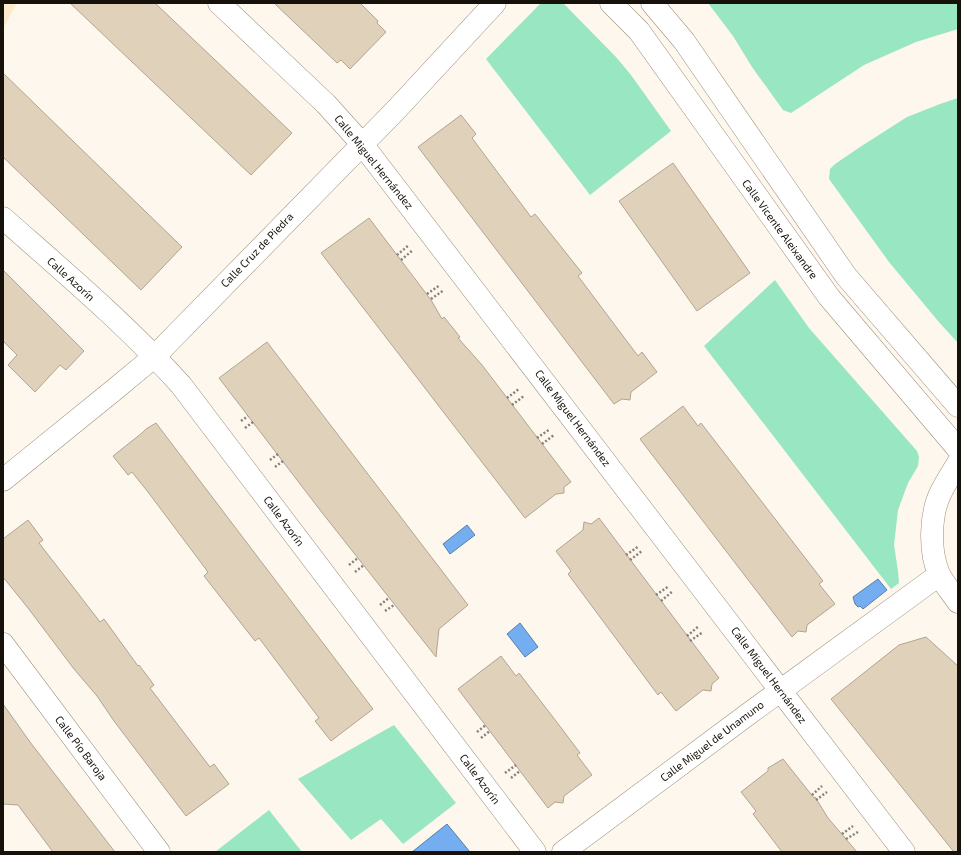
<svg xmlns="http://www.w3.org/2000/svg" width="961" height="855" font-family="'Exo 2',sans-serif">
<rect width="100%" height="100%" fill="#fdf7ee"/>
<polygon fill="#feeacd" points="3,3 17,3 3,29"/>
<g fill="#99e6c2">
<polygon points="541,3 563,3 616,57 631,75 671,131 590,195 486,59"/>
<polygon points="708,3 958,3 958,29 916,42 864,65 791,113 783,110 752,67 733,36"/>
<polygon points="958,98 958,343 938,321 889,262 829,179 830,169 835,164 860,147 907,117 940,104"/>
<polygon points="775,280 809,328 917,451 919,457 918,466 908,483 898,510 894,545 898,571 899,583 891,589 704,346"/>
<polygon points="394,725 456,803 403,844 381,819 351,840 298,779"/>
<polygon points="269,810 302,852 215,852"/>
</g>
<g fill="#74aef0" stroke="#587fab">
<polygon points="467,525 475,535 450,554 443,544"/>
<polygon points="878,579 887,590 863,609 860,606 858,607 855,604 853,597"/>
<polygon points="520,623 538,647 525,657 507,634"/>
<polygon points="447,824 470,852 412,852"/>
</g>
<g fill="#e0d1bb" stroke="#b3a490">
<polygon points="70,3 155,3 292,133 251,175"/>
<polygon points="274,3 360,3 378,21 377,23 386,32 350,69 341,60 337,63"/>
<polygon points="3,73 182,247 141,290 3,157"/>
<polygon points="461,115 476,134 472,138 516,197 531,217 535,214 582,273 578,276 638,356 642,352 657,372 631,392 630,400 622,399 614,404 418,147"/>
<polygon points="673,163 750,273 697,311 619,201"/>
<polygon points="369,218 431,300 442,319 444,317 460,337 458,338 482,365 571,482 564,487 564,493 556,494 525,518 321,253"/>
<polygon points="3,270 84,351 66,370 60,365 35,392 8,365 17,355 3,341"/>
<polygon points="267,342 468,605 439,629 436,657 320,510 219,378"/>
<polygon points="683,406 698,426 701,423 823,581 819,584 835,604 807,625 806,632 798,631 792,637 640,439"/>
<polygon points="156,423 373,709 331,741 315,721 319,718 259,638 255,641 204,576 208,572 148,492 132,472 128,475 113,456 142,433 146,429"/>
<polygon points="599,518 719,678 712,684 711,691 703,690 676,711 661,692 658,695 568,574 571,571 556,551 583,530 584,522 591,524"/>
<polygon points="28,520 43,540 39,543 70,583 100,622 104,619 138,666 139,665 154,685 150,688 210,767 214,764 229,784 186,816 114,721 97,696 74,669 28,608 3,577 3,539"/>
<polygon points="926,637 958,666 958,852 954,852 831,699 899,645"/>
<polygon points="501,656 516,676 519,673 559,725 580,753 577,755 592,775 564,796 563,803 555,802 548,808 458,689"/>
<polygon points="3,704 30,742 115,852 53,852 18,805 3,804"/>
<polygon points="783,759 814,798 815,797 828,818 857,852 782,852 753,814 756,811 741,792 768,771 768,768"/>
</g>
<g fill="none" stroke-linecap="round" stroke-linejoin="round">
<defs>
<g id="minor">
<polyline points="219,3 326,104 362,144 904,852"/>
<polyline points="611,3 639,31 829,297 958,449"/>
<polyline points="652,3 684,41 846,276 958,406"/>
<path d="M3 218C64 272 127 325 181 385L535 852"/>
<path d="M958 463C952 473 946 482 941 492 930 514 929 551 939 574 944 584 952 593 958 602"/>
<polyline points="3,480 114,390 155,356 395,111 495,3"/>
<polyline points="3,644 159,852"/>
<polyline points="563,852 747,715 939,575"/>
</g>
</defs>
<use href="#minor" stroke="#9c8e7a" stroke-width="23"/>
<g stroke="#868078" stroke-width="2.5" stroke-dasharray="2 2" stroke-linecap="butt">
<polyline points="397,255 409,245"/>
<polyline points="401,260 413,250"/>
<polyline points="427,294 440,285"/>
<polyline points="431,299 444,290"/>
<polyline points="507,398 519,389"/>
<polyline points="512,405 524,396"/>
<polyline points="241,421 248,416"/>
<polyline points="245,428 253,422"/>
<polyline points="537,438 550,429"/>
<polyline points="542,444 554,435"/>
<polyline points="270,460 278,454"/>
<polyline points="275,467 283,461"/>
<polyline points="626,555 639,546"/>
<polyline points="630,560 642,551"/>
<polyline points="349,565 358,558"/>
<polyline points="355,572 364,565"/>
<polyline points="656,595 669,586"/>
<polyline points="661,601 673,591"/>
<polyline points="380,605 389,598"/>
<polyline points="385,611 394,605"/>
<polyline points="687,636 699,626"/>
<polyline points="690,641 703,632"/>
<polyline points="477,732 486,725"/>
<polyline points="481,738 490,731"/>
<polyline points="505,773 516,765"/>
<polyline points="511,778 520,771"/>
<polyline points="812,795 822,786"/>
<polyline points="816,800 827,792"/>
<polyline points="842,834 853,826"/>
<polyline points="846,839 858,832"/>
</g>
<use href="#minor" stroke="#fff" stroke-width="22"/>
</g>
<g text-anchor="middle" stroke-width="3" stroke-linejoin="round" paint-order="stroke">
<g font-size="11" fill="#16110a" stroke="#fff">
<text transform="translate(374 162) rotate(51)" y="4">Calle Miguel Hernández</text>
<text transform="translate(780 229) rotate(54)" y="4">Calle Vicente Aleixandre</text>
<text transform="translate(257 250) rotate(-46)" y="4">Calle Cruz de Piedra</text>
<text transform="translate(71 279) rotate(42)" y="4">Calle Azorín</text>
<text transform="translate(573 418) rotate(53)" y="4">Calle Miguel Hernández</text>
<text transform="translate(284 521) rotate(53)" y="4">Calle Azorín</text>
<text transform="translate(769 675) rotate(53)" y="4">Calle Miguel Hernández</text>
<text transform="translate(712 741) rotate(-37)" y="4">Calle Miguel de Unamuno</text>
<text transform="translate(81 748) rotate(53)" y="4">Calle Pío Baroja</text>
<text transform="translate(480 779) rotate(53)" y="4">Calle Azorín</text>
</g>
</g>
<rect width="961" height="855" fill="none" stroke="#16110a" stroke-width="8"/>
</svg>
